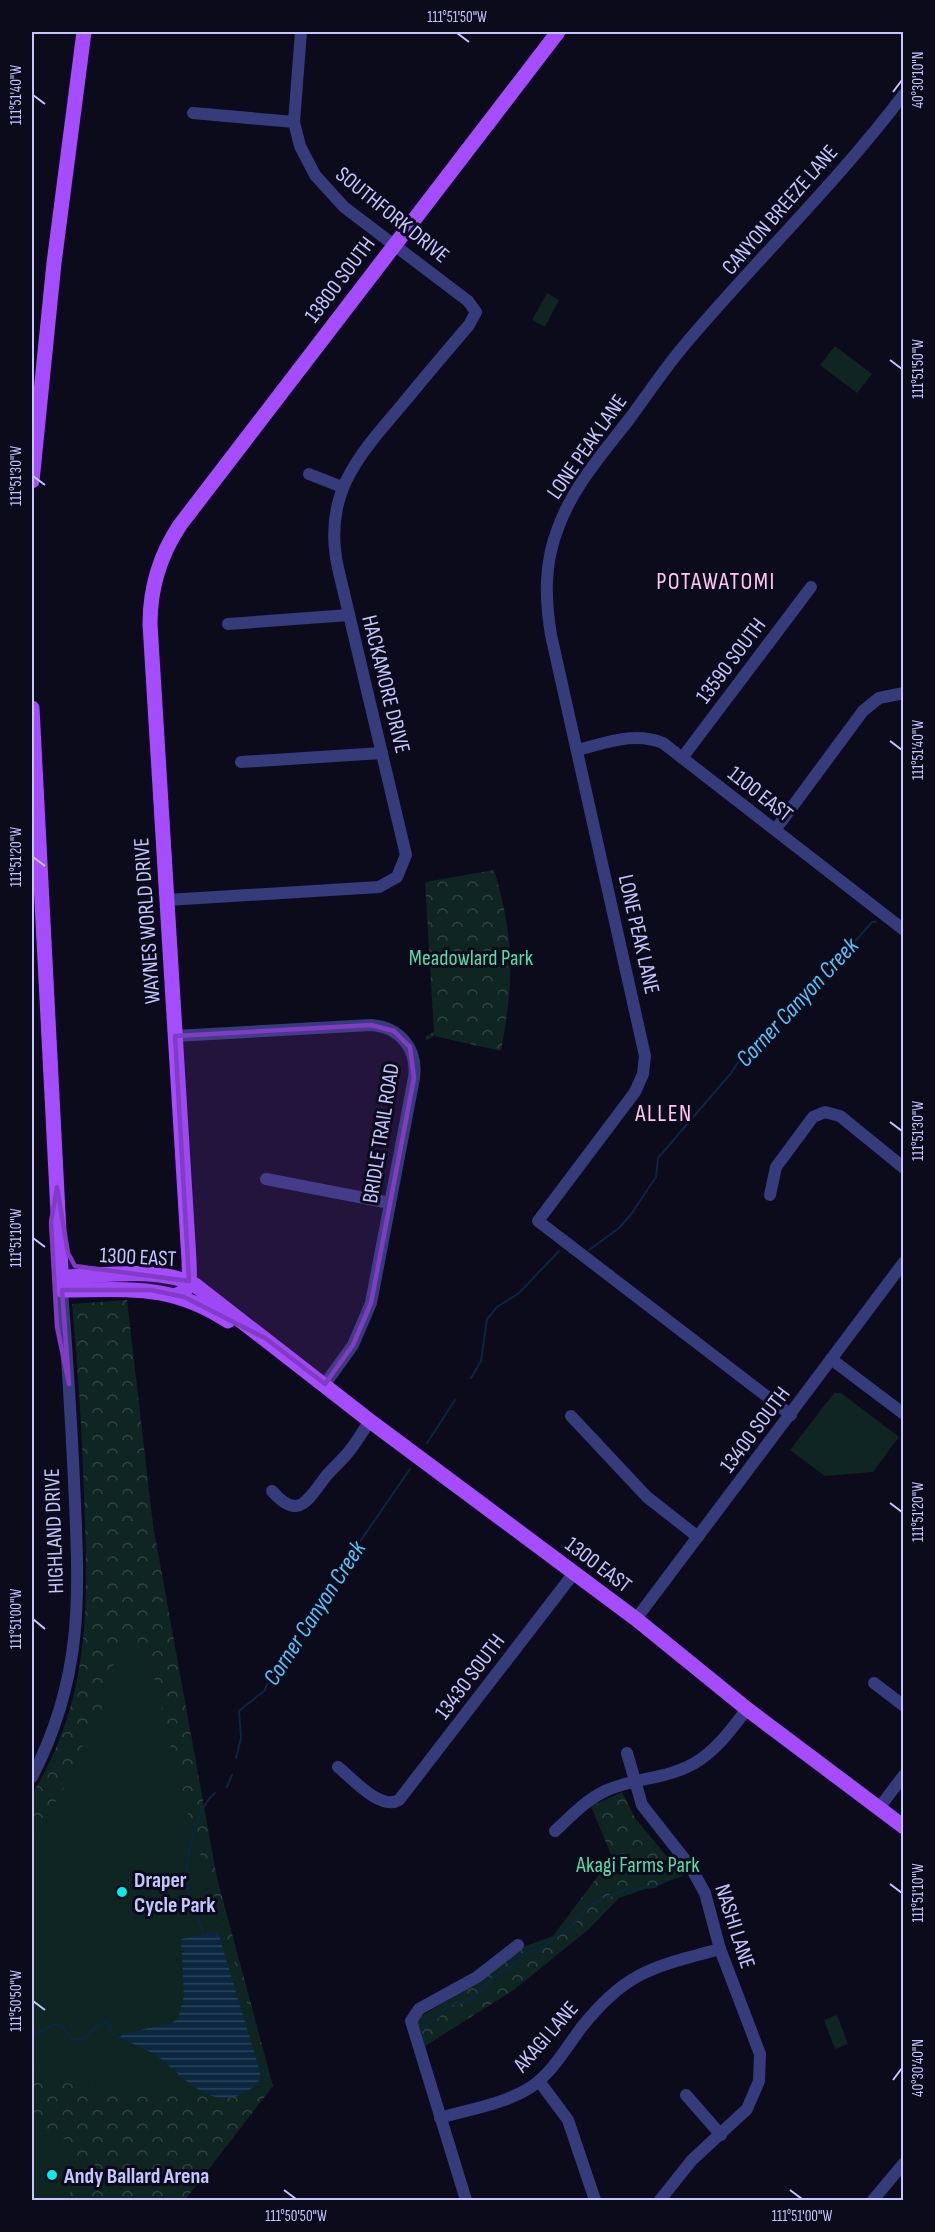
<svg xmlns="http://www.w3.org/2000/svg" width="935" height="2232" font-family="'Sofia Sans Condensed',sans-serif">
<defs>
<pattern id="park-crowns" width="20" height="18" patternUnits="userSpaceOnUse" patternTransform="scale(1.5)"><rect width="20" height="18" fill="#0e2521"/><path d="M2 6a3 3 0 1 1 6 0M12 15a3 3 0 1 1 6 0" fill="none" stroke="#304342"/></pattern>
<pattern id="water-rules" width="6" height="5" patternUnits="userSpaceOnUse" patternTransform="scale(1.5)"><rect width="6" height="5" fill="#0b263f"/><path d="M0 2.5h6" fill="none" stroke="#2d445c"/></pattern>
</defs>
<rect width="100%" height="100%" fill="#0c0b1b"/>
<g fill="url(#park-crowns)">
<path d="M494 870C515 940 514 980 501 1051L434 1036 427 1040 425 1037 434 1032 425 882Z"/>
<path d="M127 1300 153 1525 217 1878 273 2086 185 2200H32V1794C92 1698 88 1602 84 1495 82 1431 78 1368 72 1304Z"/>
<polygon points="622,1792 635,1818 683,1876 619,1898 589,1929 515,1989 422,2048 415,2022 418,2018 459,1993 523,1947 553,1936 612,1857 591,1806"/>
</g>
<g fill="#0e2521">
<polygon points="547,293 559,300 545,327 532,320"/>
<polygon points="835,346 872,374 857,393 820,365"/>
<polygon points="834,1393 841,1393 899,1437 873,1472 825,1476 790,1450"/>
<polygon points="119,1646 148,1653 188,1815 269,2073 230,2094 186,2087 159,2099 49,2080 32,2067 32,1842 68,1781 93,1721 99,1719"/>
<polygon points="837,2015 848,2044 835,2049 824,2020"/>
<path d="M32 2134C46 2136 68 2135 76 2149L69 2200H32Z"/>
</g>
<path fill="url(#water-rules)" d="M218 1932 260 2072C261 2081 256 2086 249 2090 213 2115 183 2076 157 2056 145 2048 132 2044 119 2038L123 2034 171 2023 178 2019 184 1996 181 1939Z"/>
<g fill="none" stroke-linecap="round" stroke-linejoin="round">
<g stroke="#0b263f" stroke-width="2">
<polyline points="589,1250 619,1228 632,1213 656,1177 658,1158 732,1072 744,1052 756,1046 850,947 872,922 876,922"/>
<polyline points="471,1378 481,1361 487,1319 497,1307 519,1293 559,1251"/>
<polyline points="427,1443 455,1400"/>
<polyline points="236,1758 241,1738 239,1711 265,1690 272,1669 410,1469"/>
<polyline points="227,1787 232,1775"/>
<path d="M204 1936C200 1919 186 1894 186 1878 186 1856 197 1807 215 1793"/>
<polyline points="421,2029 439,2017 446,2006 467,2001 476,1995 494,1977 515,1964 526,1953 544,1946 573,1925 588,1906 623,1890 655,1887 669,1879"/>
<polyline points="32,2032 37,2033 52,2025 59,2024 71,2038 83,2040 97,2026 108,2022 111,2033 120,2038"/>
</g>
<g stroke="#363c7b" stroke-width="12">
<polyline points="193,113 294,122"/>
<polyline points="309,474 342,487"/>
<polyline points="228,624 349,615"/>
<path d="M577 750C606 743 634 731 663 743L904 930"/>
<polyline points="682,758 811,587"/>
<polyline points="241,762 382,753"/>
<polyline points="775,830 863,711 879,698 904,693"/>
<path d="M167 900 379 887 397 877 406 855 338 568C322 496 357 457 401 406 423 379 446 352 469 325L476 312 468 301 344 207 315 175 300 146 294 122 301 32"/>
<path d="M175 1036 371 1025C400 1027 418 1049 414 1078L371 1303 353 1345 325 1384"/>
<polyline points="266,1179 390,1203"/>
<polyline points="770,1195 776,1167 813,1117 825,1112 840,1116 904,1168"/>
<polyline points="831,1359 904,1414"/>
<path d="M791 1415 538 1221 635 1092 643 1074 645 1056 551 635C545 599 544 563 558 528 573 486 604 452 630 418 647 395 663 371 682 348 754 262 836 184 904 94"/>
<polyline points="571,1416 647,1497 698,1537"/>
<path d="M272 1491C300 1523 309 1497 327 1475 333 1468 340 1462 346 1455 355 1445 362 1432 370 1421"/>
<polyline points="636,1619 904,1262"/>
<polyline points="874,1683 904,1706"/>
<polyline points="627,1753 642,1805 690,1866 705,1893 720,1949 760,2054 759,2081 747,2109 692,2160 660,2200"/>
<path d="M338 1767C352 1778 380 1811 399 1800L574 1573"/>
<path d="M32 1777C85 1674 79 1592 74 1481 71 1417 67 1354 62 1290"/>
<polyline points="879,1808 904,1775"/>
<path d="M555 1831C571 1816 586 1800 605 1791 633 1778 666 1779 693 1764 716 1751 731 1730 747 1709"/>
<polyline points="539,2081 568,2120 595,2200"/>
<polyline points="686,2095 721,2135"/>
<path d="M440 2118C470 2109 505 2104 531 2087 552 2073 566 2048 581 2028 626 1971 653 1967 720 1949"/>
<polyline points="466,2200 411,2021 419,2009 477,1977 518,1945"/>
<polyline points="873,2200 904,2163"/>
</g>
<g stroke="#a54cff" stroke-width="15">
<polyline points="32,481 54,263 84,32"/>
<path d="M32 708 62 1290C129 1290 170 1283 228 1321"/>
<path d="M62 1277C104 1276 157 1266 195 1285L370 1421 636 1619 747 1709 904 1827"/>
<path d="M177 1295C193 1290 189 1274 189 1260L150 624C150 588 160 555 180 525L558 32"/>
</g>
</g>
<path fill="#823bc5" fill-opacity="0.2" stroke="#823bc5" stroke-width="4.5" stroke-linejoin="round" d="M371 1025 394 1031 410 1047 414 1078 371 1303 353 1345 325 1384 265 1338 184 1297 151 1290H62L69 1384 57 1327 51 1222 57 1187 68 1253 75 1266 189 1281 175 1036Z"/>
<path fill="none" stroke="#c5c6ff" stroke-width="2" d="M457 33 469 42M893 92 902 80M33 95 45 104M890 360 902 369M33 476 45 485M890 741 902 750M33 857 45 866M890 1122 902 1131M33 1238 45 1247M890 1503 902 1512M33 1619 45 1629M890 1884 902 1893M33 2001 45 2010M893 2080 902 2068M284 2190 296 2199M790 2190 802 2199"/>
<g fill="#00f0e9" stroke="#0c0b1b" stroke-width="2">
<circle cx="122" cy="1892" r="6"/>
<circle cx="52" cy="2175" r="6"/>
</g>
<g text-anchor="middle" stroke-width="6" stroke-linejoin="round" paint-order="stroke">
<g font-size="22" fill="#c5c6ff" stroke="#0c0b1b">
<text transform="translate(779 209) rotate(-49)" y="8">CANYON BREEZE LANE</text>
<text transform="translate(393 214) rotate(39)" y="8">SOUTHFORK DRIVE</text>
<text transform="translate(339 279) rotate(-53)" y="8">13800 SOUTH</text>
<text transform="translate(586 446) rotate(-55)" y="8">LONE PEAK LANE</text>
<text transform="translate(730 660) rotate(-53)" y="8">13590 SOUTH</text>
<text transform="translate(387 684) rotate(76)" y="8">HACKAMORE DRIVE</text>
<text transform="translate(761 793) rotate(38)" y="8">1100 EAST</text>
<text transform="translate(146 921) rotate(-94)" y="8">WAYNES WORLD DRIVE</text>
<text transform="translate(640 934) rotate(77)" y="8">LONE PEAK LANE</text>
<text transform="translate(380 1133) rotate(-81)" y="8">BRIDLE TRAIL ROAD</text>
<text transform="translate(138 1256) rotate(3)" y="8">1300 EAST</text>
<text transform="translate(754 1429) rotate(-53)" y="8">13400 SOUTH</text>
<text transform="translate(53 1531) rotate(-92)" y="8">HIGHLAND DRIVE</text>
<text transform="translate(599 1564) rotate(37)" y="8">1300 EAST</text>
<text transform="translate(469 1676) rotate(-53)" y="8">13430 SOUTH</text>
<text transform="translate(736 1926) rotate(72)" y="8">NASHI LANE</text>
<text transform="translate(545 2036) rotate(-49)" y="8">AKAGI LANE</text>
</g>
<g font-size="22" fill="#53dda9" stroke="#0c0b1b">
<text x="471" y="965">Meadowlard Park</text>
<text x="638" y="1872">Akagi Farms Park</text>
</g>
<g font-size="22" font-weight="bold" fill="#c5c6ff" stroke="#0c0b1b" text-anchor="start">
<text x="134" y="1887">Draper<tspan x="134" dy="25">Cycle Park</tspan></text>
<text x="64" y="2183">Andy Ballard Arena</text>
</g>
<g font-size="24" letter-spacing="1.5" fill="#ffc7f2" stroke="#0c0b1b">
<text x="716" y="589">POTAWATOMI</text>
<text x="664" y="1121">ALLEN</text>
</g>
<g font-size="24" font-style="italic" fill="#53c6ff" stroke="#0c0b1b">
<text transform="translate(797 1002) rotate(-47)" y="8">Corner Canyon Creek</text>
<text transform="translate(314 1613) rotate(-57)" y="8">Corner Canyon Creek</text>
</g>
</g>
<rect width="935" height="2232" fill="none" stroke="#0c0b1b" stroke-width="66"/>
<rect x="33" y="33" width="869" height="2166" fill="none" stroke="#c5c6ff" stroke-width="2"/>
<g font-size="15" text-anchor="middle" fill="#c5c6ff">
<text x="457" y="22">111°51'50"W</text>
<text transform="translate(918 80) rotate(-90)" y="5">40°30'10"N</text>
<text transform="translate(16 95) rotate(-90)" y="5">111°51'40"W</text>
<text transform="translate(918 369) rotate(-90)" y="5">111°51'50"W</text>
<text transform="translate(16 476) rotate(-90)" y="5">111°51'30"W</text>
<text transform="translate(918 750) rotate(-90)" y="5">111°51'40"W</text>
<text transform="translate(16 857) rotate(-90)" y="5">111°51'20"W</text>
<text transform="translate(918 1131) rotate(-90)" y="5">111°51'30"W</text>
<text transform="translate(16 1238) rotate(-90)" y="5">111°51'10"W</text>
<text transform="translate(918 1512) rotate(-90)" y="5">111°51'20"W</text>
<text transform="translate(16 1619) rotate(-90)" y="5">111°51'00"W</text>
<text transform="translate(918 1893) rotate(-90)" y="5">111°51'10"W</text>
<text transform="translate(16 2001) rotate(-90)" y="5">111°50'50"W</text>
<text transform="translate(918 2068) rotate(-90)" y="5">40°30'40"N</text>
<text x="296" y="2221">111°50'50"W</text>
<text x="802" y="2221">111°51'00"W</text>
</g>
</svg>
